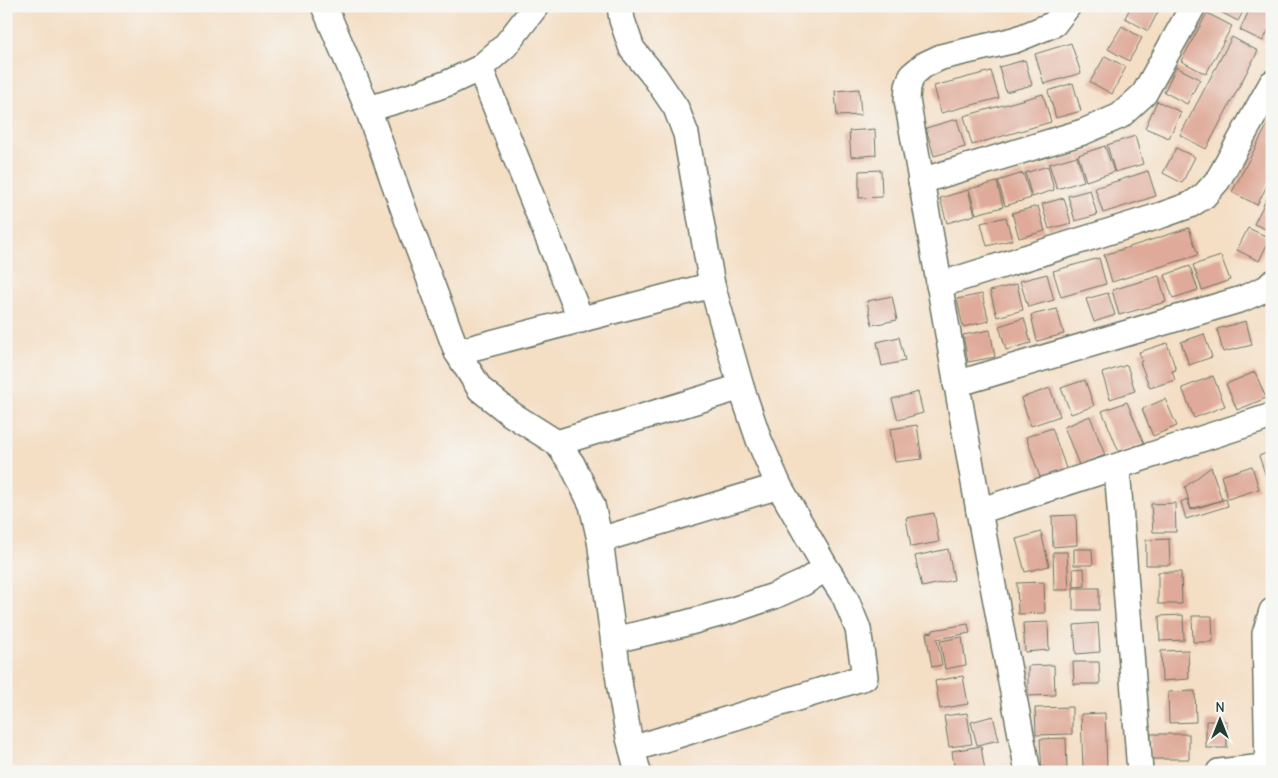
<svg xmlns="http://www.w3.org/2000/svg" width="1278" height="778" font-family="'Comic Neue',sans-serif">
<rect width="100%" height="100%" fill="#f6f6f2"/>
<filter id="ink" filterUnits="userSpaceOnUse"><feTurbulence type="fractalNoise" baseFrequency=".02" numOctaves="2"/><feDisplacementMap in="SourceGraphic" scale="10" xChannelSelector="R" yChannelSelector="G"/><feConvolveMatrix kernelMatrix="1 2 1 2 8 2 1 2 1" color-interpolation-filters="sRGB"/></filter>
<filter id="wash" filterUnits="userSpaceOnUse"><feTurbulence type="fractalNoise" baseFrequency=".0096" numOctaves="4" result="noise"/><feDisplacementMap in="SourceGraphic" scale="20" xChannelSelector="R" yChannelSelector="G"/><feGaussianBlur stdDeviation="1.12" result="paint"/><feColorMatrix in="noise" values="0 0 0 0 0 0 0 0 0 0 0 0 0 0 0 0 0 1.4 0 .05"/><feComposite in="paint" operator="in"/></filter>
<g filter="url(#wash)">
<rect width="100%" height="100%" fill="#f4dec4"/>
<g id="blocks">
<g fill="#dfaa99">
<polygon points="1131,6 1152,6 1159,10 1148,31 1125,18"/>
<polygon points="1214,6 1246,6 1238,21 1213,8"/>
<polygon points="1251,6 1272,6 1272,23 1263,41 1240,30"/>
<polygon points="1207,13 1232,26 1206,74 1181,61"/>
<polygon points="1122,26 1142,38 1129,61 1108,49"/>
<polygon points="1232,37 1258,51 1206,149 1180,135"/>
<polygon points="1071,43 1081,73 1044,84 1035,54"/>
<polygon points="1105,56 1126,67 1112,94 1090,82"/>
<polygon points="1025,60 1032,85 1006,92 999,67"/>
<polygon points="1176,67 1200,79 1187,104 1164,92"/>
<polygon points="991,71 999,98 941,113 934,86"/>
<polygon points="1073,83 1081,111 1056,118 1048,91"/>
<polygon points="859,89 861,115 837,116 835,91"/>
<polygon points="1043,94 1051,122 972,145 964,116"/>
<polygon points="1157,101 1181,112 1169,138 1145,128"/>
<polygon points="1272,116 1272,176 1257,205 1232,192"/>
<polygon points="957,119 965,147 934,156 926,128"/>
<polygon points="875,129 876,155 851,157 849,131"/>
<polygon points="1135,136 1143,164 1115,172 1107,145"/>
<polygon points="1105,146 1114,172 1086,181 1078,155"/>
<polygon points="1176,148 1195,157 1182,183 1163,173"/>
<polygon points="1077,156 1084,181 1057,189 1049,164"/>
<polygon points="1048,166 1054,190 1032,197 1025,173"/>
<polygon points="881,170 882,197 859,198 859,171"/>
<polygon points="1148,171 1156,196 1103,213 1095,188"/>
<polygon points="1023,173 1031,198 1005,206 998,181"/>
<polygon points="997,182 1003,207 976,214 969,189"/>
<polygon points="968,190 975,215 947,223 940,198"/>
<polygon points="1090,190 1097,215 1075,221 1068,196"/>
<polygon points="1064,198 1071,223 1049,229 1042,204"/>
<polygon points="1267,198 1272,200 1272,232 1254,224"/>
<polygon points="1038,206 1045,231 1019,238 1012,213"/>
<polygon points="1006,217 1012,240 987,246 981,223"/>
<polygon points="1189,228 1198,255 1112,282 1104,255"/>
<polygon points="1248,228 1270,238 1259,261 1237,250"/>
<polygon points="1221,256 1230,280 1202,290 1193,265"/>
<polygon points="1099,258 1106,284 1061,297 1053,271"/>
<polygon points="1190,266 1198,290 1173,298 1165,275"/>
<polygon points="1047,274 1054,300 1028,307 1020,281"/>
<polygon points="1159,276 1166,302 1119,315 1112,290"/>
<polygon points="1017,284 1023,310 997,317 990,291"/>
<polygon points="1108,293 1115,315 1094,322 1086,299"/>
<polygon points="982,294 989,321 963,327 957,299"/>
<polygon points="892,296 897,320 872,325 867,301"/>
<polygon points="1057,309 1064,334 1037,341 1031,315"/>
<polygon points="1024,318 1031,343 1006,350 999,326"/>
<polygon points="1246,321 1252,345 1223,352 1217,329"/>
<polygon points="990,330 995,357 968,362 963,335"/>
<polygon points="1204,334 1212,357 1189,365 1181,342"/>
<polygon points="899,337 905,361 882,366 877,342"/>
<polygon points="1167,343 1176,370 1172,371 1175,380 1150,388 1140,362 1142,361 1139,352"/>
<polygon points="1127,365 1135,391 1110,399 1102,373"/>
<polygon points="1255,372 1266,398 1237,410 1226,384"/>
<polygon points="1213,376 1225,406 1194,418 1182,388"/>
<polygon points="1085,380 1094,406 1071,414 1061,388"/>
<polygon points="1050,388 1060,416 1031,426 1021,398"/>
<polygon points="918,392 923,413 898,420 892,399"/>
<polygon points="1165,399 1177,426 1153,436 1142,409"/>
<polygon points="1127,402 1144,443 1119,452 1102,411"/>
<polygon points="1090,416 1105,455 1079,465 1064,427"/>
<polygon points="917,425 922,459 895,462 890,429"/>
<polygon points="1052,428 1067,471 1041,480 1026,437"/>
<polygon points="1272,451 1272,477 1267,479 1259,456"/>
<polygon points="1252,466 1259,489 1228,499 1221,476"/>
<polygon points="1211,467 1222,500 1191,509 1185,487"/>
<polygon points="1187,499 1191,510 1226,499 1228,506 1186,519 1181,502"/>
<polygon points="1175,503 1176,532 1153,532 1151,504"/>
<polygon points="934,513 939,542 911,547 906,518"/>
<polygon points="1076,515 1077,545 1053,547 1052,516"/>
<polygon points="1041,532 1049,566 1025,572 1016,539"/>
<polygon points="1169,539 1170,565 1146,565 1146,540"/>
<polygon points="948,549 954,580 922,587 915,556"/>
<polygon points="1074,549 1092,549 1093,565 1074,565"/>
<polygon points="1053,552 1067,552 1069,590 1054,590"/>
<polygon points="1084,568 1085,586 1074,587 1073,569"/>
<polygon points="1158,572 1181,572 1182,604 1158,604"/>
<polygon points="1044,582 1045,613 1018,614 1017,583"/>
<rect x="1073" y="588" width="26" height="22"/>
<polygon points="1183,615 1184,640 1160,641 1159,616"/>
<polygon points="1192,616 1212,616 1213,642 1193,642"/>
<polygon points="1048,622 1049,650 1025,652 1023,623"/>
<polygon points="1098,623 1100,652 1076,654 1074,625"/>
<polygon points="968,624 970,633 937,639 942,665 932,667 926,633 933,632 933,630"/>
<polygon points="962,637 966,665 945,669 940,641"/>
<polygon points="1188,650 1189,679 1162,681 1161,651"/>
<polygon points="1073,662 1099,662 1100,684 1074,684"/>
<polygon points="1054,665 1055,695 1028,696 1028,666"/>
<polygon points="963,676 968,704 940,709 935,681"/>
<polygon points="1195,691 1196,722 1169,723 1168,692"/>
<polygon points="1072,707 1072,734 1036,735 1035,708"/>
<polygon points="967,713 972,744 949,747 944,716"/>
<polygon points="1105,713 1107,768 1083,769 1081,714"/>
<polygon points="993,716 999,740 977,745 971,722"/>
<rect x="1206" y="721" width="21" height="27"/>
<rect x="1151" y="734" width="38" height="25"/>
<polygon points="1066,738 1067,771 1042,772 1040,739"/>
<polygon points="981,746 985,772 955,772 952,751"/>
</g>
</g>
</g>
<g filter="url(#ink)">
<use href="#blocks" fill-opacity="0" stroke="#6a7566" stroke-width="1"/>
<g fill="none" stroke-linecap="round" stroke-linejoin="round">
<defs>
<g id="street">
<polyline points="324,6 368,109 406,216 457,352 480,389 511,414 557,443 572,464 592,505 600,540 620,688 629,738 638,772"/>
<polyline points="620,6 622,20 632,49 655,77 676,108 686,134 712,285 741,387 759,440 779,486 826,568 845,597 858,629 865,677 632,749"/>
<polyline points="480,68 581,320"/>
<polyline points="368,109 412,96 448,83 480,68 505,46 536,6"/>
<polyline points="921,181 1083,132 1120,116 1144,94 1193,6"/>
<polyline points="939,285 1162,215 1190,205 1204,196 1218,180 1272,83"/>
<polyline points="457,352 712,285"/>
<polyline points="956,384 1242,299 1267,288 1272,283"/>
<polyline points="557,443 741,387"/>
<polyline points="1117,467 1140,772"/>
<polyline points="979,511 1272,416"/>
<polyline points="600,540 779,486"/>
<polyline points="614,640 683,624 730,611 774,596 803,583 826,568"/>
<polyline points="1268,767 1265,634 1272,611"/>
<polyline points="1028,772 979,511 907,100 908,87 912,75 924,65 941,57 1015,40 1054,24 1068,6"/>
<polyline points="1219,772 1272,766"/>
</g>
</defs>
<use href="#street" stroke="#6a7566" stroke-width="28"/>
<use href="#street" stroke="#fff" stroke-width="25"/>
</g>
</g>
<rect width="1278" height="778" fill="none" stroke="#f6f6f2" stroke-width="25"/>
<g transform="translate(1220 720)" stroke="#f6f6f2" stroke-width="4" paint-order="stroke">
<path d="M0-4L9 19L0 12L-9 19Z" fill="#1f3d34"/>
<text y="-8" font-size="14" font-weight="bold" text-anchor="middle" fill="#1f3d34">N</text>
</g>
</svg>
